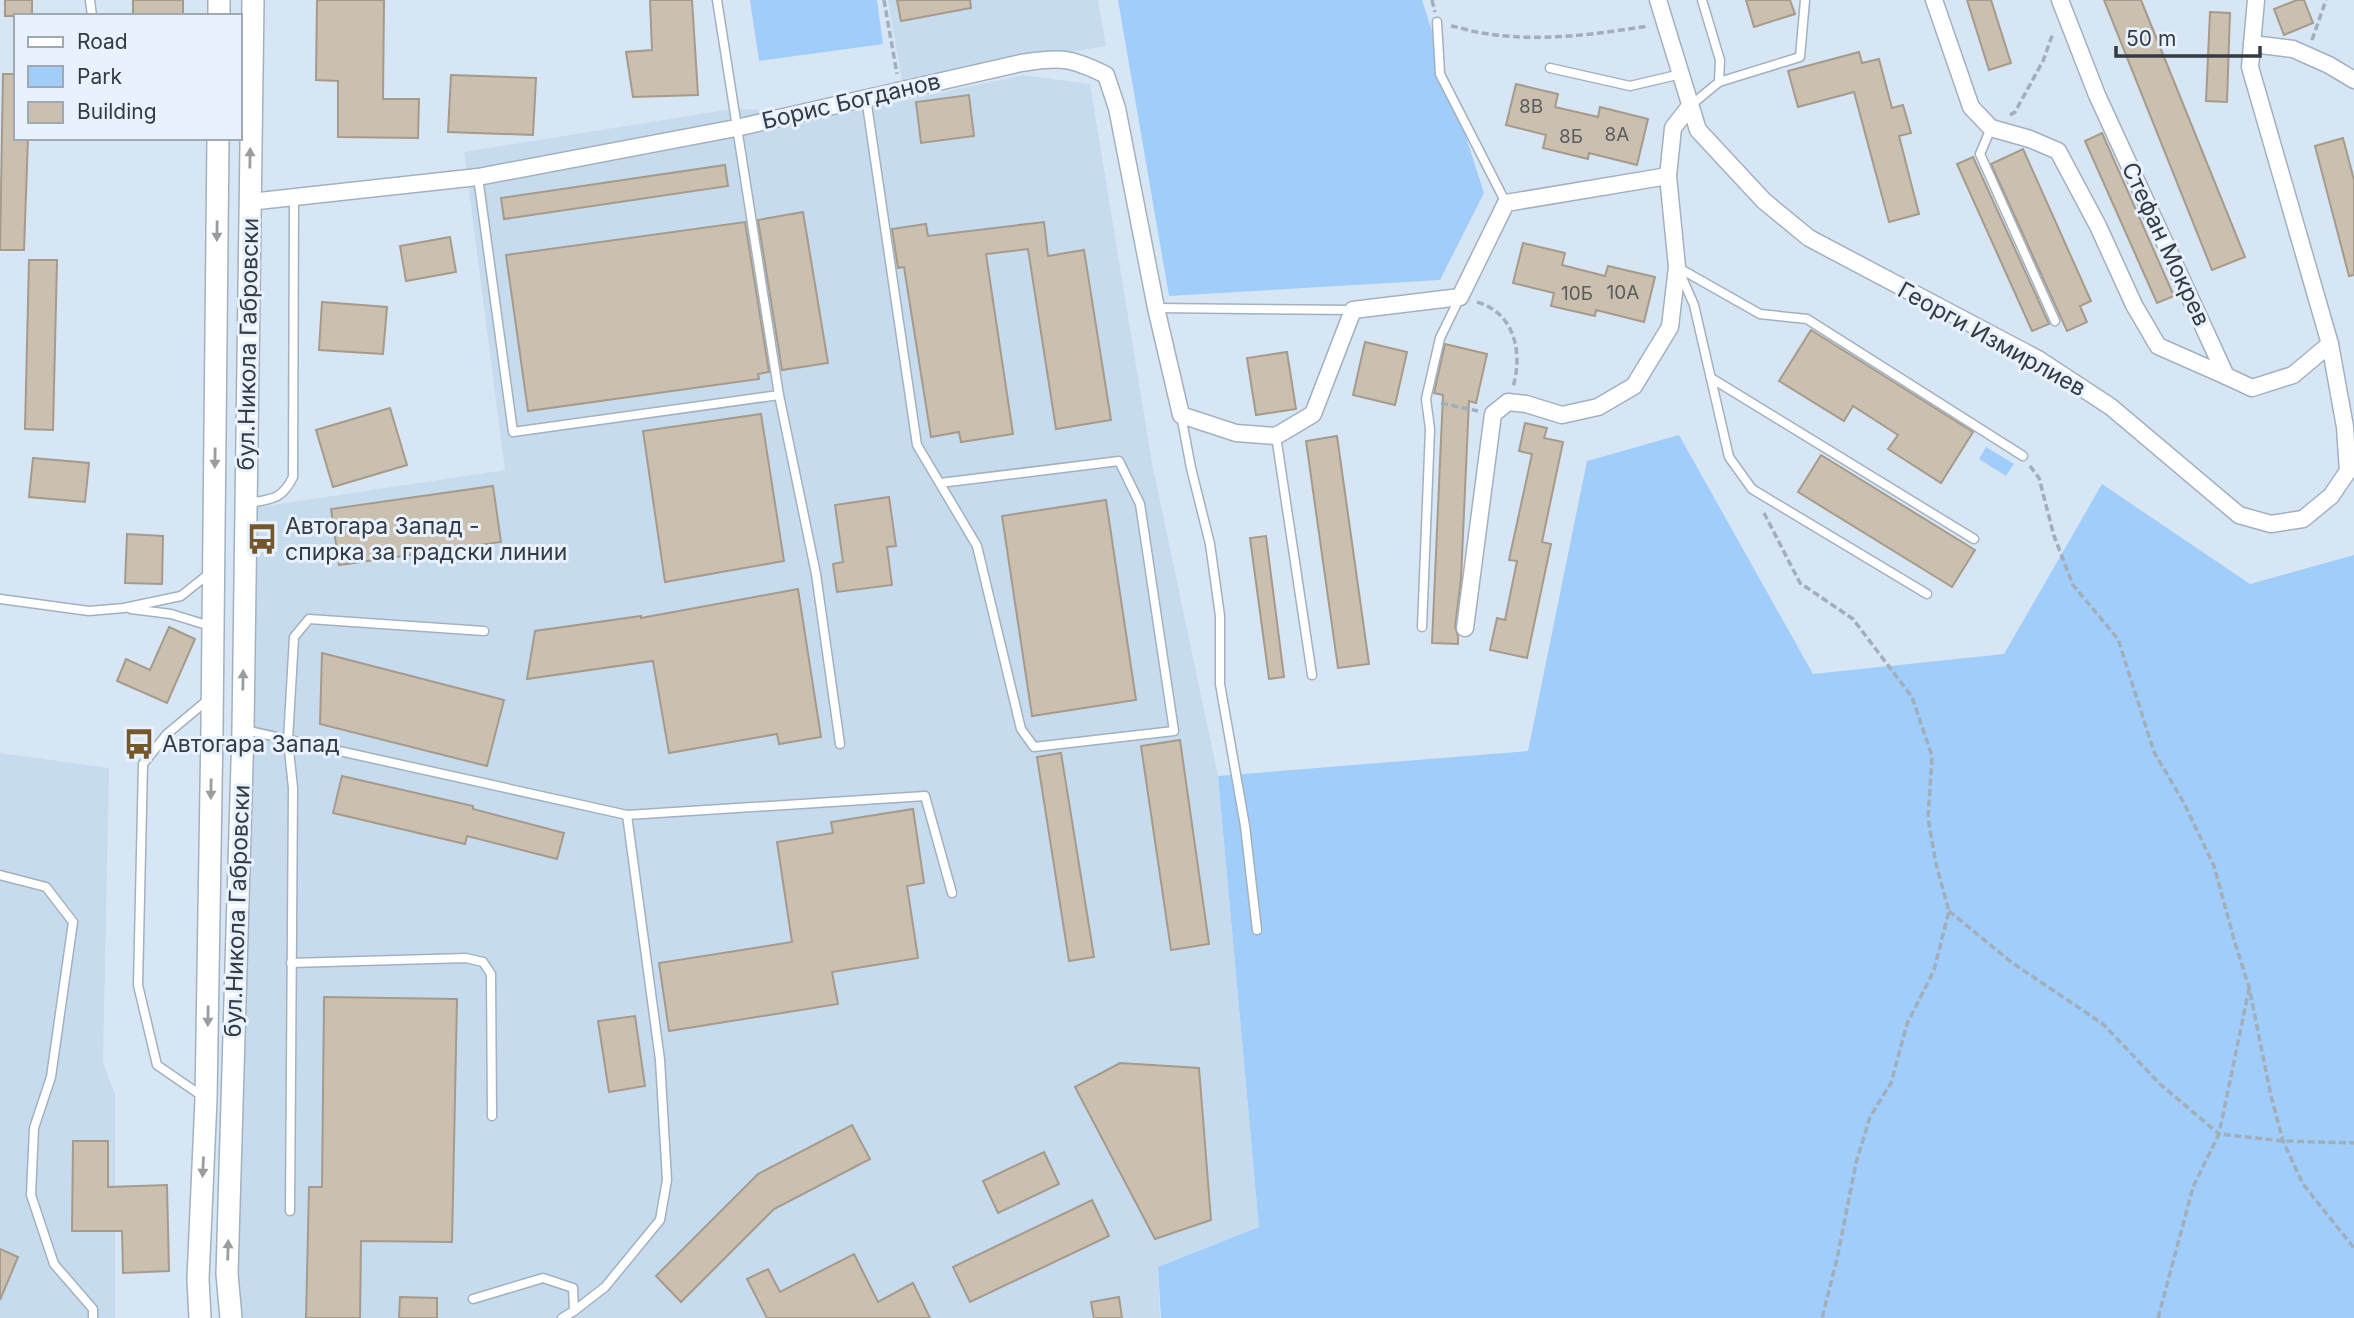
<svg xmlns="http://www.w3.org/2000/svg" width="2354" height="1318" font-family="Inter,sans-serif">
<rect width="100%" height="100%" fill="#d7e6f4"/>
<g fill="#c7dbef">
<polygon points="888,0 1098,0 1106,46 902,82"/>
<polygon points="1023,75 1090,84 1152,463 1218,776 1259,1227 1158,1267 1160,1318 231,1318 246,503 266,506 505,470 464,152 731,109 851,112"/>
<polygon points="0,753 109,768 103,1063 115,1094 115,1318 0,1318"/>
</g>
<g fill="#a0cdf9">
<polygon points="750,0 877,0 883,44 759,61"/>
<polygon points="1118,0 1422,0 1484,193 1440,280 1169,296"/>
<polygon points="1679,435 1813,674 2004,654 2102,484 2250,584 2354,555 2354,1318 1161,1318 1158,1267 1259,1227 1218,776 1528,751 1587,461"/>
<polygon points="1986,447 2014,464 2006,476 1979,459"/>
</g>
<g fill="#cbbfb0" stroke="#a69a8b" stroke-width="2">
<rect x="5" y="0" width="27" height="16"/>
<rect x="133" y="0" width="50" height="16"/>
<polygon points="317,0 384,0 383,99 419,99 418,138 338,137 338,81 316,80"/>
<polygon points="650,0 692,0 698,95 633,97 626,52 652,50"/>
<polygon points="897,0 970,0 971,8 901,21"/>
<polygon points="1746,0 1790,0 1795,14 1754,27"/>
<polygon points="1967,0 1991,0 2011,63 1989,70"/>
<polygon points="2104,0 2141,0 2245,257 2212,270"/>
<polygon points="2297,0 2304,0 2313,23 2284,35 2274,9"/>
<polygon points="2210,12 2230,13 2227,102 2206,101"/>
<polygon points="1859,52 1862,63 1879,59 1892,108 1903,105 1911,133 1899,136 1919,214 1889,222 1854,92 1798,107 1788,71"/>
<polygon points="3,74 16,74 16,138 28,138 24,250 0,250"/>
<polygon points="451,75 536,78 533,135 448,132"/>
<polygon points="1516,84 1558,94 1555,107 1598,117 1600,107 1648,119 1637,165 1589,153 1588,159 1543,148 1546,135 1506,125"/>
<polygon points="969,95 974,136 921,143 916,102"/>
<polygon points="2102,133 2174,296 2157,303 2085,141"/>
<polygon points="2343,138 2354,180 2354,275 2349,276 2315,146"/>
<polygon points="2023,149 2091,301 2080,306 2087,322 2067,331 1991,164"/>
<polygon points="1973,157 2049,324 2032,331 1957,164"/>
<polygon points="725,165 728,186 504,219 501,198"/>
<polygon points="803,212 828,363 782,370 758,220"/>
<polygon points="745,222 769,372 758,374 759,379 528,411 506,255"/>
<polygon points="1044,222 1048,256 1084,250 1111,420 1056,429 1028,249 986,254 1013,434 961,442 959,432 931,437 904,267 898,268 892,229 926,224 928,236"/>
<polygon points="450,237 456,272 406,281 400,246"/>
<polygon points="1523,243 1565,253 1562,265 1605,276 1608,266 1655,277 1644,322 1596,310 1595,316 1551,306 1554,293 1513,283"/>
<polygon points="29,260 57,260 53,430 25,429"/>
<polygon points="322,302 387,307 383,354 319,350"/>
<polygon points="1811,330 1973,432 1941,483 1888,449 1898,435 1853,406 1844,421 1779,381"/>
<polygon points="1365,342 1407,352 1395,405 1353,395"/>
<polygon points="1445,344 1487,354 1476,403 1469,401 1461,579 1455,627 1458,636 1458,644 1432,643 1443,395 1434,393"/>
<polygon points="1287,352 1296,409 1256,415 1247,358"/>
<polygon points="390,408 407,465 333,487 316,430"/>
<polygon points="761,414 784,561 665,582 643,431"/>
<polygon points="1525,423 1547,428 1544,438 1563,442 1542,542 1551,544 1527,658 1490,650 1497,618 1505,620 1517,561 1509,560 1532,454 1519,451"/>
<polygon points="1337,436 1369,664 1338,668 1306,441"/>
<polygon points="1821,455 1975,550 1952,587 1798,492"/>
<polygon points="33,458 89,463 85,502 29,497"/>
<polygon points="493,486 501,542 339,565 331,509"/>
<polygon points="889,497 896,546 887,547 892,585 837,592 833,564 843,562 835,505"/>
<polygon points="1106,500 1136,700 1032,716 1002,516"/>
<polygon points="127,534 163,536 162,584 125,583"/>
<polygon points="1266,536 1284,677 1269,679 1250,538"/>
<polygon points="798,589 821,737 779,744 777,734 669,753 653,661 527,679 535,631 641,616 641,618"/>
<polygon points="169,627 195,639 167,703 117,681 126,659 150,670"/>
<polygon points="322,653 504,700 487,766 320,724"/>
<polygon points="1180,740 1209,944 1171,950 1141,746"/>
<polygon points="1061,753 1094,957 1069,961 1037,757"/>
<polygon points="342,776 473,806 473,809 564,833 557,859 467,836 465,844 333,813"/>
<polygon points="913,809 924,883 907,886 918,958 832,972 838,1004 669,1031 659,963 792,942 777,842 833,833 831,822"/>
<polygon points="324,997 457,999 452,1242 361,1241 360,1318 306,1318 309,1187 322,1187"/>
<polygon points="635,1016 645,1086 609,1092 598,1021"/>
<polygon points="1120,1063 1199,1068 1211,1220 1155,1239 1075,1087"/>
<polygon points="852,1125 870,1159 774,1209 681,1302 656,1276 758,1174"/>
<polygon points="73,1141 108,1141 108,1187 167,1185 169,1271 123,1273 122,1231 72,1231"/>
<polygon points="1044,1152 1059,1184 998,1213 983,1181"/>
<polygon points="1092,1200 1109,1236 970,1302 953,1267"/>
<polygon points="0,1249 18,1257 0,1300"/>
<polygon points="854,1254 878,1302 913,1283 930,1318 767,1318 747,1279 768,1269 780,1292"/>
<polygon points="400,1297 437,1298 437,1318 399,1318"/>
<polygon points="1119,1297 1122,1318 1094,1318 1091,1302"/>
</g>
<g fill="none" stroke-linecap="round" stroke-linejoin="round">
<defs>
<g id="lane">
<polyline points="90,0 92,16"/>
<polyline points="717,0 779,395 816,574 840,744"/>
<polyline points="1702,0 1720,60 1719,82"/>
<polyline points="1437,22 1440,74 1506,203"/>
<polyline points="1550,68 1630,86 1681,74"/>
<polyline points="866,98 917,445 977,546 1021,729 1034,747 1174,731 1140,504 1119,461 940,483"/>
<polyline points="1690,106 1719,82 1800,57 1805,0"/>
<polyline points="1991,128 1980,154 2055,321"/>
<polyline points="478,177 513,432 779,395"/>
<polyline points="1677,267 1760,314 1807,319 2023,456"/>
<polyline points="1680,273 1694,305 1729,457 1752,489 1927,594"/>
<polyline points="1156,308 1353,310"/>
<polyline points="1711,378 1974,539"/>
<polyline points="1181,415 1191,468 1210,544 1220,616 1220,684 1245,826 1257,930"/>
<polyline points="1276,436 1312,675"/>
<path d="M248 503C271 499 282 500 293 477L294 197"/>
<polyline points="0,599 89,611 124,608 181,596 211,572"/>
<polyline points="131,609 171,614 210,626"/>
<polyline points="1422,627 1430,429 1426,399 1440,338 1460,297"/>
<polyline points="245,730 627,815 925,796 952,893"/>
<polyline points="0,875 46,887 73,922 51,1077 34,1128 31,1195 54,1264 93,1309 93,1318"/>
<polyline points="291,963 466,958 483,962 491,974 492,1116"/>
<polyline points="202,1096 157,1065 138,985 143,764 167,734 210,698"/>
<polyline points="290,1211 293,788 288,740 294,637 309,619 484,631"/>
<polyline points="473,1299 543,1278 573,1288 574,1311 562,1318"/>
<polyline points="574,1311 605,1287 660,1220 667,1180 660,1060 627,815"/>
</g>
<g id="street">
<polyline points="1658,0 1698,130 1764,201 1809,238 2038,359 2111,407 2239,515 2271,524 2303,519 2331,496 2348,471 2345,427 2330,344 2250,67 2256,0"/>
<polyline points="1934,0 1971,107 1991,128 2030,139 2058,151 2098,226 2134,305 2158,346 2226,376"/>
<polyline points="2060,0 2097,95 2226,376 2252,388 2293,375 2330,344"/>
<polyline points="2252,44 2293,49 2329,65 2354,80"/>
<path d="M249 202 478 177 736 128 1021 63C1060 57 1070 57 1106 75L1117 108 1156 308 1181 415 1236 433 1276 436 1313 414 1353 310 1460 297 1506 203 1668 176"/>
<polyline points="1465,628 1493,414 1508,402 1526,404 1562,415 1598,407 1634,386 1670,327 1677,267 1668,176 1673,128 1690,106"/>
</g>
<g id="secondary">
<polyline points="219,16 219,0"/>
<polyline points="200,1318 198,1279 206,1099 212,727 218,138"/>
<polyline points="231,1318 227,1274 243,729 253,0"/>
</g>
</defs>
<use href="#lane" stroke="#a3b1bf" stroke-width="11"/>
<use href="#street" stroke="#a3b1bf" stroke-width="19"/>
<use href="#secondary" stroke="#a3b1bf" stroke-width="24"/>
<g stroke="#a2aeb9" stroke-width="3.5" stroke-dasharray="7 3.5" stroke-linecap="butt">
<polyline points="884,0 897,74"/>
<polyline points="1432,0 1435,12"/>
<path d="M1451 26C1463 28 1476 33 1489 34 1540 42 1598 34 1648 26"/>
<polyline points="2312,40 2326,0"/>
<polyline points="2010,115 2015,112 2043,61 2053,33"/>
<path d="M1477 302C1515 313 1523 353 1513 387"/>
<polyline points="1441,403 1478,411"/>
<polyline points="2030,466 2039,478 2054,536 2073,585 2118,639 2154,752 2184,803 2214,866 2235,943 2249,987 2271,1096 2283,1141 2303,1184 2354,1248"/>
<polyline points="1764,513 1800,583 1853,619 1912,697 1932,756 1928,818 1936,864 1949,911 1934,970 1907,1024 1891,1083 1870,1117 1856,1163 1837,1259 1822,1318"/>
<polyline points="1949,911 2011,962 2103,1024 2160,1084 2219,1134 2249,989"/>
<polyline points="2158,1318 2193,1187 2219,1134 2283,1141 2354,1143"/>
</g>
<use href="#lane" stroke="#fff" stroke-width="8"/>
<use href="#street" stroke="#fff" stroke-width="16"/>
<use href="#secondary" stroke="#fff" stroke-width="21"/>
</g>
<defs><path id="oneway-solid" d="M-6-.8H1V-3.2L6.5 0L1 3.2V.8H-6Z" transform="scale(1.75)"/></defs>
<g fill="#9a9da0">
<use href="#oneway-solid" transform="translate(250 158) rotate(-89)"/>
<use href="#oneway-solid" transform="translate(217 231) rotate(91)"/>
<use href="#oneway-solid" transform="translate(215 458) rotate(91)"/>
<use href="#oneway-solid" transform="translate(243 680) rotate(-89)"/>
<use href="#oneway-solid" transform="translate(211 789) rotate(91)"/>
<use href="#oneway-solid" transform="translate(208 1016) rotate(91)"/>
<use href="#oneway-solid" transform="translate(203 1167) rotate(93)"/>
<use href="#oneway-solid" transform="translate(228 1250) rotate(-88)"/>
</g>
<defs>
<symbol id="bus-bare" viewBox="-9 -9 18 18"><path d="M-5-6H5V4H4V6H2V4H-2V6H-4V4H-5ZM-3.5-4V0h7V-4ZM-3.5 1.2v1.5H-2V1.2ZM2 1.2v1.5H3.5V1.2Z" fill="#75572b" stroke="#e7f2fe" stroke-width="2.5" paint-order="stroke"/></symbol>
</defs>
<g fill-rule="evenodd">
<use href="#bus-bare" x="240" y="517" width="44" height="44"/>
<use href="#bus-bare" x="117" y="722" width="44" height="44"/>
</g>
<g text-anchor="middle" stroke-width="6" stroke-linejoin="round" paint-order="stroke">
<g font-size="19" fill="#5a5c5d">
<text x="1531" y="113">8В</text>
<text x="1617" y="141">8А</text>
<text x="1571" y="143">8Б</text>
<text x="1623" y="299">10А</text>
<text x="1577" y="300">10Б</text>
</g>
<g font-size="23" fill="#353b41" stroke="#e7f2fe">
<text transform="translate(851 101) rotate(-13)" y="8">Борис Богданов</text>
<text transform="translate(2166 244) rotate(65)" y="8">Стефан Мокрев</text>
<text transform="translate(1992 339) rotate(29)" y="8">Георги Измирлиев</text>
<text transform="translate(248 344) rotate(-89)" y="8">бул.Никола Габровски</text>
<text transform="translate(237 911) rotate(-88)" y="8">бул.Никола Габровски</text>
</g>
<g font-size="23" fill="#353b41" stroke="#e7f2fe" text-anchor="start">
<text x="285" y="534">Автогара Запад -<tspan x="285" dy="26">спирка за градски линии</tspan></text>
<text x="162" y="752">Автогара Запад</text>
</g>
</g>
<rect x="14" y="14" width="228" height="126" fill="#e7f2fe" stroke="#a0a9b2" stroke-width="2"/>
<rect x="28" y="37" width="35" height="10" fill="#ffffff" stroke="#a0a9b2" stroke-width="2"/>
<text x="77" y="49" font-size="21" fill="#353b41">Road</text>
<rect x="28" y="66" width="35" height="21" fill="#a0cdf9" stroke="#a0a9b2" stroke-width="2"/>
<text x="77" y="84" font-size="21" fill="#353b41">Park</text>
<rect x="28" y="102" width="35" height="21" fill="#cbbfb0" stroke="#a0a9b2" stroke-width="2"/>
<text x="77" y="119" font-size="21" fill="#353b41">Building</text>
<path d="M2116 46v10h144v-10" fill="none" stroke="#353b41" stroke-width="3.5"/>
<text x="2126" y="46" font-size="21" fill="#353b41" stroke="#e7f2fe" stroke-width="5" paint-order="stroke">50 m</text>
</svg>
